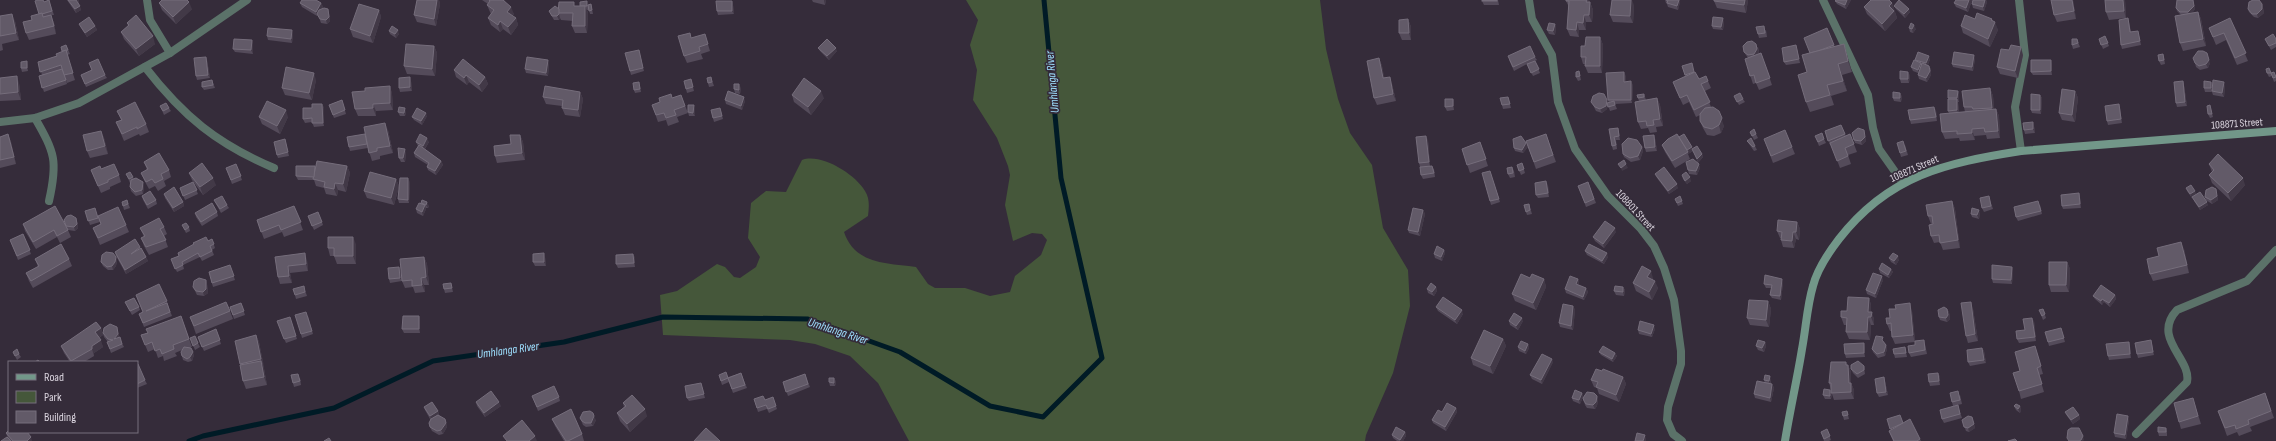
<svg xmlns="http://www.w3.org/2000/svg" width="2276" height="441" font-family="'Sofia Sans Condensed',sans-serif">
<rect width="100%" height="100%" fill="#352c3a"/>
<path fill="#45573a" d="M966 0H1320L1326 49 1338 99 1350 133 1372 165 1383 228 1408 270 1410 306 1393 373 1366 435 1365 441H909L878 383 850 356 815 344 790 340 663 335 660 295 677 291 717 264 725 267 734 277 740 278 756 267 760 257 748 238 751 203 766 191 786 192 802 160C821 153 855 174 865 191 870 199 869 207 868 216L844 232C855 265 888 263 916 267L928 284 935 288H965L990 296 1010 292 1015 276 1041 255 1047 240 1042 234 1032 233 1013 241 1005 205 1010 175 1008 166 997 138 973 100 977 70 970 45 978 20Z"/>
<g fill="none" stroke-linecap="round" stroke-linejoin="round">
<polyline stroke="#001b26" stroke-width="5" points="189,441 203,436 334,408 433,361 564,342 663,317 808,319 900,352 990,406 1043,417 1102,358 1061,178 1044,0"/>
<g stroke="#5b7269" stroke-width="8">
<polyline points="147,0 150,20 170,53"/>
<polyline points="1529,0 1532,19 1552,55 1558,102 1575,149 1608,196 1641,229 1654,246 1664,268 1674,300 1681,351 1681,364 1668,407 1667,420 1673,434 1682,441"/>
<polyline points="1823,0 1868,95 1873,128 1879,149 1903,183"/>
<polyline points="2019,0 2025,55 2015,107 2021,151"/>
<path d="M145 67C183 116 217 144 274 168"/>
<path d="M35 118C55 153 58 161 49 201"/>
<polyline points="0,122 35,118 79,103 170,53 247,0"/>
<path d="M2136 434 2187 382C2192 359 2151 338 2177 310L2247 281 2276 250"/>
</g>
<path stroke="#729789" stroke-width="8" d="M1785 441C1790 410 1797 380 1802 349 1806 328 1807 306 1813 286 1817 270 1829 252 1839 239 1889 175 1945 163 2021 151L2276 131"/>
</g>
<g fill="#544b5a">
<polygon points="49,0 54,15 51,15 54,23 56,34 29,40 26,33 32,20 39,14 44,2"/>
<polygon points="67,0 79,0 79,2 78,3 81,10 76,13"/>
<polygon points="417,0 439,0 440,4 436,26 417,22 414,15"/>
<polygon points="482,0 504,0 514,14 512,16 516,18 518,25 511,35 503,29 500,32 491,25 488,18 491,14 490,12 487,5 488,4"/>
<polygon points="812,0 826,0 825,5 813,2"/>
<polygon points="1498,0 1499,5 1484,5 1482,1"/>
<polygon points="1665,0 1680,0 1680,2 1678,10 1668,7 1667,4 1666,3"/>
<polygon points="1748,0 1746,13 1717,8 1714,1"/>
<polygon points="1851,0 1846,9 1837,4 1835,1"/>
<polygon points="1956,0 1972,0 1968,12 1956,7 1954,3"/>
<polygon points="1973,0 1986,0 1987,2 1984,11 1973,8 1972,4"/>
<polygon points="2073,0 2076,19 2057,22 2054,15"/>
<polygon points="2125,0 2126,18 2109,20 2106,12"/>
<polygon points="2193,0 2195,9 2192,13 2198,12 2201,19 2206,46 2183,51 2180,43 2181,15 2177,11 2176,8"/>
<polygon points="732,1 733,5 734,14 718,15 717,11"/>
<polygon points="1566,1 1590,1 1590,2 1593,10 1592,22 1586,22 1586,30 1579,30 1579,37 1570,36 1567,29 1569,7"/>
<polygon points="159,3 192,9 176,24 162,10"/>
<polygon points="300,3 321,3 323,7 322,9 329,13 330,21 327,24 321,23 318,15 317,16 302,7"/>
<polygon points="1892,3 1897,18 1885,31 1867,14 1864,7"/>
<polygon points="591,4 593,14 590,14 589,10 587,10 588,13 587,33 575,33 572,26 573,21 561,20 560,18 559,20 554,20 549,11 575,6 580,6"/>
<polygon points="2262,4 2263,8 2264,13 2258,18 2254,17 2249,12 2248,9"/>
<polygon points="1634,5 1633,23 1613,22 1610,15"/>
<polygon points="1894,6 1910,12 1905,18 1896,9"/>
<polygon points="379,10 381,17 373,43 353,37 350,29"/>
<polygon points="0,16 15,21 19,40 2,44 3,50 0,51"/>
<polygon points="2128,18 2129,22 2131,32 2138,31 2141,45 2122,49 2121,45"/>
<polygon points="2230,18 2248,61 2237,65 2226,40 2216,45 2209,28"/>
<polygon points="1408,19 1411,27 1411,40 1402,40 1399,33"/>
<polygon points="1975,19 1992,19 1998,30 1990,47 1963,33 1961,26"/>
<polygon points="1724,22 1723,30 1713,29 1712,26"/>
<polygon points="127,23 155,44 139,56 124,39 121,32 128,26"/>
<polygon points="79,24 95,26 97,30 87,37 81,28"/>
<polygon points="1555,24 1556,28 1555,35 1549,34 1547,30"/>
<polygon points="1827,28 1835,47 1847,55 1852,72 1842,75 1847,91 1831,96 1834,105 1810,112 1806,102 1807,72 1809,53"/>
<polygon points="1909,28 1916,29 1913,33 1910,32"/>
<polygon points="1766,30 1767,37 1759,38 1758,34"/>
<polygon points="389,31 399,34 396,38 390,34"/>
<polygon points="293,34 292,43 268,40 267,36"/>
<polygon points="2105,36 2109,46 2103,49 2099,39"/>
<polygon points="1600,37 1603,45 1602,73 1588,73 1585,66 1585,64 1583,64 1581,57 1585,46"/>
<polygon points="691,38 707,41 710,51 701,54 703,59 687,63 684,56"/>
<polygon points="2077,39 2080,47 2073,49 2072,45"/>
<polygon points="2265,39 2276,39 2276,47 2271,50"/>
<polygon points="252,40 253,44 253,54 235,52 233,49"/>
<polygon points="66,45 70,54 67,55 75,80 67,83 65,76 67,84 44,92 39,76 42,75 38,62 57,56 62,51"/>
<polygon points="434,46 437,53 435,76 407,74 404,66"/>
<polygon points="1758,47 1759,52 1758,54 1761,53 1772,85 1759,90 1756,83 1753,84 1745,59 1748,58 1744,52"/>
<polygon points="818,48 837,51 829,60 820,51"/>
<polygon points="1797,49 1800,63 1786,65 1784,62"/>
<polygon points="639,50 644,71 631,75 630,71"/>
<polygon points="2009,50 2023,55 2018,78 2000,74 1997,67"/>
<polygon points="2163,54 2164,58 2165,64 2161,65 2159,61"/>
<polygon points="206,57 207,60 210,78 197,80 196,76"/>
<polygon points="1535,57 1537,60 1535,61 1540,73 1533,76 1527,64 1514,71 1509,60"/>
<polygon points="1379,58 1382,66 1384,78 1392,84 1396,101 1377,105 1374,98"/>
<polygon points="1930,59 1928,65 1931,69 1931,75 1927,82 1919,79 1918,75 1918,73 1913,71 1911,67 1916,61 1915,60"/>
<polygon points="1975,59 1973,71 1953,67 1952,64"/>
<polygon points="89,63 105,75 107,78 86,87 81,75 92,70"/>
<polygon points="2195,63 2210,63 2208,68 2200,70 2196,67"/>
<polygon points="549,64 548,76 526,73 525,69"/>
<polygon points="2052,64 2052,75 2033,75 2031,72"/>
<polygon points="28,65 28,71 22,72 21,68"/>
<polygon points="1682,66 1695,72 1699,79 1708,81 1711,88 1705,91 1711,107 1724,126 1721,133 1714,136 1707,135 1703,128 1700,121 1700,115 1696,117 1689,102 1683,105 1676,90 1673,82 1685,76"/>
<polygon points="2269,68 2272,76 2269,77 2267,73"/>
<polygon points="454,70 485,77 488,84 482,92 469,82 467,85 456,77"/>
<polygon points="1579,71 1581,80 1578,81 1576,77"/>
<polygon points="2274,72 2276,78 2276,81 2274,82 2271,73"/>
<polygon points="1910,75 1909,83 1901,83 1900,79"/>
<polygon points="1626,76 1626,82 1633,85 1632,103 1615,104 1617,109 1610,111 1608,105 1607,109 1602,113 1596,111 1593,105 1591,102 1609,103 1608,100"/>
<polygon points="711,77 714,86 709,87 708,83"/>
<polygon points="0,78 19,83 21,100 0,101"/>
<polygon points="691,79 694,91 687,93 686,89"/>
<polygon points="212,80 215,88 204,90 202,87"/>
<polygon points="316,80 312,100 285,95 282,88"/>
<polygon points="411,81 412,91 400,92 399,88"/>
<polygon points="2183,81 2184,85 2187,106 2177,107 2176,103"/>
<polygon points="2211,82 2212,85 2212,89 2225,86 2224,97 2213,95 2212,92 2205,92 2204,88"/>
<polygon points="390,86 392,94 393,110 376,111 376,116 358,116 355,109 365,91"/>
<polygon points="640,86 641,92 635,93 634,90"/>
<polygon points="741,88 740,94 735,93 734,89"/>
<polygon points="1990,88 1993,96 1994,109 1996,109 1999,116 2000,138 1987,139 1986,135 1974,136 1975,140 1960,141 1959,138 1945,139 1942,132 1949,113 1948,111 1948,98 1958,91 1959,94 1959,102 1958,102 1959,112 1965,112 1964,107"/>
<polygon points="2075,91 2078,98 2075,122 2062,120 2059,113"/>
<polygon points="580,92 583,99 580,117 565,115 562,108 562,106 546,104 543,97"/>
<polygon points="1900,93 1902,97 1901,102 1894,101 1893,98"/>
<polygon points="1644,94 1646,100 1657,98 1660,105 1663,126 1656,127 1657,132 1650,133 1648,128 1641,129 1638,122 1639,101 1638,98"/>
<polygon points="681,95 688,113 677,117 679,122 668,126 666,120 658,122 652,105"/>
<polygon points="792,95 824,98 811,115 794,102"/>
<polygon points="2040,95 2042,98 2041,114 2032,113 2031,110"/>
<polygon points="1734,96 1743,99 1745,102 1739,105"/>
<polygon points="1508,97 1511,108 1503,109 1502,105"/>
<polygon points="1453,99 1454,102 1454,110 1447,111 1445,107"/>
<polygon points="342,100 346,114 334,118 329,105"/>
<polygon points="725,100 745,101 742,110 726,104"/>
<polygon points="322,104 324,108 324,126 314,127 312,122 305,123 303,119 312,108"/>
<polygon points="2210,105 2213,117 2210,118 2208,114"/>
<polygon points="160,106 169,108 171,111 164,115"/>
<polygon points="2120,108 2122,123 2108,125 2107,121"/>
<polygon points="695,109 695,116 689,116 688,112"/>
<polygon points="1936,110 1937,121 1911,124 1910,120"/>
<polygon points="117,111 146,124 149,132 140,136 139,134 124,141 116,122 121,120"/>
<polygon points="721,111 723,119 714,122 713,118"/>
<polygon points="398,112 406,112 405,116 400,116"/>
<polygon points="427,116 422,125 414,120 412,117"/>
<polygon points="259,117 288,117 280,134 262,124"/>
<polygon points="1841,125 1846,136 1850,134 1857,152 1848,155 1851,164 1840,168 1831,144 1830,145 1825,131"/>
<polygon points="2034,126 2035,133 2025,134 2024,130"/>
<polygon points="1618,128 1619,132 1620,140 1616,140 1617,149 1613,150 1612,146 1609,129"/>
<polygon points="388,130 393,153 380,156 380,159 372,161 368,148 350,151 349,147"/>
<polygon points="1864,130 1866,141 1862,145 1855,143 1854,140"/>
<polygon points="101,131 104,138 108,154 90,158 87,151"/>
<polygon points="1750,132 1756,134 1758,138 1754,140"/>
<polygon points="8,134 11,142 16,164 0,168 0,137"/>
<polygon points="1546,134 1556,162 1536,169 1526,141"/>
<polygon points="520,135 523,142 525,160 497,163 495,156 511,144"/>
<polygon points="1815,136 1824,139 1826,143 1819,146"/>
<polygon points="1679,137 1692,147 1692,149 1702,154 1703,157 1698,163 1700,168 1697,175 1689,174 1688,170 1698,163 1693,151 1688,154 1690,159 1675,168 1665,152 1662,145"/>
<polygon points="1655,138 1657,151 1646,152 1645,148"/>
<polygon points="285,139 289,156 278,158 277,155"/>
<polygon points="1764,139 1792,147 1795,154 1773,163"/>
<polygon points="1428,140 1430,166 1434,169 1435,177 1423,179 1421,175 1429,166 1420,167 1419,163"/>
<polygon points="1747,141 1755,146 1757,150 1754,151 1749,144"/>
<polygon points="416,142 429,142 425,149 441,161 443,165 436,175 428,170 427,167 428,165 415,157 414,153 418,146"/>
<polygon points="1480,142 1488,166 1470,173 1462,149"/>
<polygon points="1905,145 1908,155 1901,157 1900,153"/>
<polygon points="1528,147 1523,153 1515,151 1514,148"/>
<polygon points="1642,147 1643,151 1640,160 1631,162 1624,157 1623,154"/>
<polygon points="406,153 405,162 401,162 399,158"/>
<polygon points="144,162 169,170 171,177 164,181 166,186 158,191 155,186 149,189 144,180 141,173 147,170"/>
<polygon points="1522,163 1525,173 1521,175 1517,165"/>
<polygon points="236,164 242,180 232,184 226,168"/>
<polygon points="2209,164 2245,185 2231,201 2212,183 2209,175 2212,172"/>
<polygon points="347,166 350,173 346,192 338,190 337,196 326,194 324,188 316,186 314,180 298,180 296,176 315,168"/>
<polygon points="1512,167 1514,171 1515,177 1510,178 1508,174"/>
<polygon points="101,169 119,175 121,182 110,187 110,189 101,193 91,170"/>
<polygon points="1490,171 1500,202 1491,205 1490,201"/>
<polygon points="189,173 216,185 203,195 192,180"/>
<polygon points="126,174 133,177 134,179 144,186 143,194 136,196 131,191 130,187 130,183"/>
<polygon points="1655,174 1678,188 1669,194 1657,178"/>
<polygon points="1682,175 1691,181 1687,184 1683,179"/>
<polygon points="396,179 399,186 394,205 367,198 364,191"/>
<polygon points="193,182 198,194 185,200 180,188"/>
<polygon points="410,182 409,203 399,203 398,199"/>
<polygon points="1588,182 1596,203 1586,207 1578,186"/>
<polygon points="1548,185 1549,197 1538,198 1536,195"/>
<polygon points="2186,188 2196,194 2208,205 2200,210 2194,201 2193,198 2192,198 2187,191"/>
<polygon points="2216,189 2218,200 2212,204 2206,200 2205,197"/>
<polygon points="2079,193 2080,197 2081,208 2063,209 2062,206"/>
<polygon points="164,194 183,202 184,206 174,212 165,198"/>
<polygon points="142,196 156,200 157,204 148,209 143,200"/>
<polygon points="1680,196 1683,204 1678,206 1675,199"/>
<polygon points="127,200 130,208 124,210 122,202"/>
<polygon points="214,200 227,205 229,208 221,213 216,204"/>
<polygon points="1990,200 1993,209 1984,212 1982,208"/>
<polygon points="1952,201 1955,209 1960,248 1943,250 1940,242 1934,243 1931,236 1933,223 1931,224 1928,216"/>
<polygon points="421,203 429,206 428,208 426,208 426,209 423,216 417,213 416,209 422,204"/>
<polygon points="1529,204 1532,214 1527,215 1524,205"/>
<polygon points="2040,205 2042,214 2018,221 2016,217"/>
<polygon points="294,206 303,230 284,237 282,232 264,239 257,220"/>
<polygon points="1423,210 1425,214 1420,236 1409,233 1408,230"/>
<polygon points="85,211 98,216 126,225 129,232 100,245 93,228 101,224 98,217 100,222 90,225"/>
<polygon points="217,212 218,216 202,226 196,217 195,213"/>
<polygon points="1980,213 1979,219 1972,217 1971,214"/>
<polygon points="308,216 322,222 323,225 314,230"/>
<polygon points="76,218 77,221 78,228 75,231 68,230 71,237 60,243 57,237 36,249 25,231 23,224 66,226"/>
<polygon points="1797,222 1800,229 1799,240 1796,239 1794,248 1783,247 1781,240 1781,238 1780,238 1777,231"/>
<polygon points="182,225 189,227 190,231 186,233"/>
<polygon points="164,227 167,234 164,236 168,247 149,255 144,246 141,238 144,237 140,228"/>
<polygon points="1616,232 1604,248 1595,241 1593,237"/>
<polygon points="23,234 31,254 18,260 10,240"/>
<polygon points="212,239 215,248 212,250 214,255 202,261 200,257 183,265 184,269 177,272 171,259 179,256 178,253"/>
<polygon points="356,244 356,264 337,264 334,256 330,256 328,248"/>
<polygon points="141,248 148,261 126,274 116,256 115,252"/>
<polygon points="2184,249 2189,273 2153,281 2150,274"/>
<polygon points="1444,250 1445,253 1442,261 1435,258 1434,254"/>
<polygon points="1585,251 1608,257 1604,264 1587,255"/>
<polygon points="116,257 117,261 116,266 113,270 108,270 103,266 101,262"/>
<polygon points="275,257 307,260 308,271 290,273 292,283 280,284 278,277"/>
<polygon points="424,257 427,264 429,285 424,285 425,292 415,293 413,287 405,288 402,281"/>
<polygon points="545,257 546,266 535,266 533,262"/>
<polygon points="635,257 635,267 618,268 616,264"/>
<polygon points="1889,258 1899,260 1896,265 1891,262"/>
<polygon points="35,259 69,259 72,266 33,288 29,281 26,273 38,267"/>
<polygon points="2067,262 2070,269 2069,292 2051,292 2049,285"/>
<polygon points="230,265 235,280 213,287 209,272"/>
<polygon points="399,267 400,270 402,281 390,283 389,279"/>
<polygon points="2012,267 2013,270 2012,284 1993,283 1992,279"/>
<polygon points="1879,269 1891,269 1893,272 1889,278 1880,273"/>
<polygon points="1530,278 1544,279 1546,287 1536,310 1515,301 1512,294"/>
<polygon points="1653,278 1653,280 1658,288 1652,300 1636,291 1633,283"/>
<polygon points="1578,279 1579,282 1578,285 1586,288 1588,292 1584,300 1566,293 1565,289"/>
<polygon points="206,280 207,284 208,293 204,296 197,295 193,287"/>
<polygon points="1883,280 1876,298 1867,294 1866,290"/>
<polygon points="451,283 453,292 445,293 444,289"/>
<polygon points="1783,283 1781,300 1772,298 1770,295 1771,288 1766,288 1764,284"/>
<polygon points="1436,287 1437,291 1434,296 1428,293 1427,289"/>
<polygon points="1623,287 1625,290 1624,296 1616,295 1614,291"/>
<polygon points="305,290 307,296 296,299 295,295"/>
<polygon points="136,295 167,301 168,305 172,316 144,327 139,314 143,312"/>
<polygon points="2115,295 2116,299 2110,307 2104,302 2102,305 2095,299 2093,296"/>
<polygon points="1869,298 1871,305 1871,312 1874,319 1874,325 1871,325 1870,340 1849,339 1846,332 1846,325 1844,325 1841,317 1847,311"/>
<polygon points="1768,301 1771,309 1769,327 1750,325 1747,318"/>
<polygon points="125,302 139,307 140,310 132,315"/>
<polygon points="241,303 245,315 234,319 230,307"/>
<polygon points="1573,306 1575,310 1573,330 1560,327 1559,323"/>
<polygon points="1436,307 1463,314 1457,324 1438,311"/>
<polygon points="1947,309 1949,312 1950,319 1947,322 1940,320 1939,317"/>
<polygon points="1973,309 1978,341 1968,343 1966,336"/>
<polygon points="2043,309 2046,318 2043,320 2039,310"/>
<polygon points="230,311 233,319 196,334 190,317"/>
<polygon points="1912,311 1915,341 1925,344 1927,354 1911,357 1909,353 1915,345 1915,342 1895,344 1892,337 1892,331 1890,331 1887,324 1890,318"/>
<polygon points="181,316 192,347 189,348 194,355 192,361 188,362 183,360 182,356 182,350 175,353 177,356 164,361 163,356 158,358 155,349 148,352 141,335 148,333"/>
<polygon points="308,316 313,334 302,338 301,334"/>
<polygon points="419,316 420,319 420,333 404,333 402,329"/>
<polygon points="290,317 297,339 286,343 277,321"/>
<polygon points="1509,321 1523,321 1518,330 1510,325"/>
<polygon points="2034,321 2036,341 2019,343 2017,339 2025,330"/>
<polygon points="101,328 103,335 99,338 103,347 94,353 94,356 84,362 70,362 64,353 61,346"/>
<polygon points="2061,328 2065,342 2049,346 2048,342"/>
<polygon points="216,329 221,344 204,351 198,337"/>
<polygon points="1655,329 1652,337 1639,334 1638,330"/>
<polygon points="118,331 119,337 124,347 111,353 107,342 108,342 104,337 103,333"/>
<polygon points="256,335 259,342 267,385 246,389 243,381 240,364"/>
<polygon points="190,338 198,343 200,347 195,350"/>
<polygon points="1503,339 1506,346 1493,374 1473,365 1471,358"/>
<polygon points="2151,340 2152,344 2154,355 2138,358 2137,354"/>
<polygon points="1884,341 1884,342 1886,345 1887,349 1885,356 1878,358 1873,352 1872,349"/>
<polygon points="1765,342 1766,346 1764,352 1758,350 1756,346"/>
<polygon points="1528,344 1529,348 1526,354 1519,351 1518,347"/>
<polygon points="2035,346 2043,374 2039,375 2044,392 2021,399 2019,391 2020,371"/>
<polygon points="2130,346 2131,358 2109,360 2108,356"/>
<polygon points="1865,347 1865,357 1846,358 1845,354"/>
<polygon points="1905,347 1907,357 1895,358 1894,354"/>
<polygon points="1982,348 1984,351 1986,363 1970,366 1968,362"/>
<polygon points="13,352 19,354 21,357 17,360"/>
<polygon points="1599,352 1615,353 1617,356 1613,362 1601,355"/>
<polygon points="1553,362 1542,384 1532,379 1530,375"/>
<polygon points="1846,362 1847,365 1848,365 1851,372 1851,383 1854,390 1854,399 1834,400 1832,394 1831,399 1825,399 1823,395 1831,392 1831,389 1829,383"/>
<polygon points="137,365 147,384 137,388"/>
<polygon points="1864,366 1865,370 1865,374 1858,378 1853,373 1851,369"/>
<polygon points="1602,371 1623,377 1626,384 1619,402 1599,394 1597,388 1594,387 1591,380"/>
<polygon points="741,373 747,388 733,393 729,382 722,385 719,375 728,377"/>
<polygon points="1938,373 1940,377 1940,385 1930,386 1929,382"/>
<polygon points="805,374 810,387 788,396 783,382"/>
<polygon points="1884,377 1885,381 1888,395 1879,397 1877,393"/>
<polygon points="300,378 301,385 294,387 293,383"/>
<polygon points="834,378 836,382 835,386 830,386 829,382"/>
<polygon points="1764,380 1771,380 1771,384 1772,384 1774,388 1771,402 1755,398 1754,394 1765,383"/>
<polygon points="701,383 705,398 689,401 687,398"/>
<polygon points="1582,393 1583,397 1580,404 1573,401 1572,398"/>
<polygon points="2265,393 2274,418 2250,427 2252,431 2239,436 2237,432 2227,436 2218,411"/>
<polygon points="1960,395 1962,404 1953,406 1952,402"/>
<polygon points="532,396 559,397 560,401 538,411"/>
<polygon points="1597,396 1598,399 1597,406 1595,409 1587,408 1585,405 1584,401"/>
<polygon points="773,397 777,409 769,413 767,409 758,412 754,399 765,400"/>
<polygon points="476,402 501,406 485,417 477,406"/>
<polygon points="623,403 647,416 630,432 620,421 617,413 624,407"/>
<polygon points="2195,405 2201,424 2181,429 2179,422"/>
<polygon points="2014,406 2020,406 2021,410 2020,413 2016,410"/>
<polygon points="424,407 438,411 439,414 438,415 446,423 447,427 443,434 439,435 432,431 430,427 430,419 425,410"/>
<polygon points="1456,408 1457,412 1446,431 1433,423 1432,420 1442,412"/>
<polygon points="1959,409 1962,418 1944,423 1942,419"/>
<polygon points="1847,411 1849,419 1844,420 1843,416"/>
<polygon points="2065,412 2079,415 2080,419 2073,424 2067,416"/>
<polygon points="1972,417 1975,428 1969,432 1966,431 1962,420"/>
<polygon points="580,418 596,420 593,426 586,427 583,425"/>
<polygon points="552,419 582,434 584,441 564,441 555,426"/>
<polygon points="2129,420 2126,439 2115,437 2114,433"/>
<polygon points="1903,423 1920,439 1921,441 1893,441 1889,431"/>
<polygon points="2166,428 2167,432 2167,436 2159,436 2158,432"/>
<polygon points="1827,429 1831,440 1829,441 1824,441 1821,432"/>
<polygon points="1405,432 1406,436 1403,441 1397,441 1393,438 1392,435"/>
<polygon points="6,433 32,441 1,441 8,438"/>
</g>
<g fill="#423947">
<polygon points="75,0 79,0 79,2 77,4"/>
<polygon points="437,0 439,0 440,4 436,26 434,19"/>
<polygon points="824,0 826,0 825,5 824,1"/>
<polygon points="1587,0 1589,0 1590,1 1589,9 1586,2"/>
<polygon points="1631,0 1632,0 1634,5 1633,23 1630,16"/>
<polygon points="1679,0 1680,0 1680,2 1678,10 1677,6"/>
<polygon points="1745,0 1748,0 1746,13 1744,5"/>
<polygon points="1847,0 1851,0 1846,9 1845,5"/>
<polygon points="1969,0 1972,0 1968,12 1966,8"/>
<polygon points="1985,0 1986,0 1987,2 1984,11 1983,7"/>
<polygon points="2072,0 2073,0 2076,19 2074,11"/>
<polygon points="2123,0 2125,0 2126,18 2124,11"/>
<polygon points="2193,0 2195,9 2190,16 2188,12"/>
<polygon points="732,1 733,5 734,14 732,11"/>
<polygon points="189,2 192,9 176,24 173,17"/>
<polygon points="1590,2 1593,10 1592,22 1589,15"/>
<polygon points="321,3 323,7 317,16 316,12"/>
<polygon points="1892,3 1897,18 1885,31 1882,24 1889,6"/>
<polygon points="2262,4 2263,8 2264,13 2258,18 2257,14"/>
<polygon points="80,6 81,10 76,13 75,9"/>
<polygon points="585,6 588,13 587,33 585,26"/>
<polygon points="511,7 514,14 510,19 507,12"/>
<polygon points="328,9 329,13 330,21 327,24 326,20"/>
<polygon points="1909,9 1910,12 1905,18 1904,14"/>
<polygon points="379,10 381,17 373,43 370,36"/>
<polygon points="2198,12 2201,19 2206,46 2203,39"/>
<polygon points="12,14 15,21 19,40 16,33"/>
<polygon points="559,14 560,18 559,20 557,16"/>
<polygon points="51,15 54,23 56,34 54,26"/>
<polygon points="1584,15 1586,22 1586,30 1583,23"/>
<polygon points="516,18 518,25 511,35 508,27"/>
<polygon points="1723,18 1724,22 1723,30 1721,27"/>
<polygon points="1408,19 1411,27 1411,40 1409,33"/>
<polygon points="1992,19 1994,25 1995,22 1998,30 1990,47 1988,39"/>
<polygon points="500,21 503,29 500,32 498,25"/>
<polygon points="1577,22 1579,30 1579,37 1576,30"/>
<polygon points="1555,24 1556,28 1555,35 1553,31"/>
<polygon points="1914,25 1916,29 1913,33 1912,29"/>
<polygon points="95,26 97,30 87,37 85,33"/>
<polygon points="292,30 293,34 292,43 291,39"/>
<polygon points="398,30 399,34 396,38 395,34"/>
<polygon points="153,36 155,44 139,56 136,49"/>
<polygon points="1600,37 1603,45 1602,73 1600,66"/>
<polygon points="252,40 253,44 253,54 251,50"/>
<polygon points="1756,44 1759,52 1756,58 1754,54"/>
<polygon points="1844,44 1847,55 1852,72 1848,61"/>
<polygon points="434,46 437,53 435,76 432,69"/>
<polygon points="2021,47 2023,55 2018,78 2015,71"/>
<polygon points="836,48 837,51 829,60 827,56"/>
<polygon points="2207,53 2210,63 2208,68 2206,64"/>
<polygon points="1974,55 1975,59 1973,71 1972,67"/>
<polygon points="1929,56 1930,59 1927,67 1926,63"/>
<polygon points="206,57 207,60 210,78 208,75"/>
<polygon points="1379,58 1382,66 1386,85 1383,78"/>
<polygon points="548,60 549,64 548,76 546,73"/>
<polygon points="2051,60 2052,64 2052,75 2051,71"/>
<polygon points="27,61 28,65 28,71 27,68"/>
<polygon points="1921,63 1922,67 1919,74 1918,70"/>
<polygon points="1838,64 1842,75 1847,91 1843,81"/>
<polygon points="1929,66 1931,69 1931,75 1927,82 1926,78"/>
<polygon points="1624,72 1626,76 1626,86 1624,82"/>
<polygon points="1908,72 1910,75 1909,83 1908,79"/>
<polygon points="314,73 316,80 312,100 309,93"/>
<polygon points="466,75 469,82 467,85 464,78"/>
<polygon points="17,76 19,83 21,100 18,92"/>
<polygon points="410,77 411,81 412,91 410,87"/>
<polygon points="485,77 488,84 482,92 479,85"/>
<polygon points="1390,77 1392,84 1396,101 1393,94"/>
<polygon points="1631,81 1633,85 1632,103 1631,100"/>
<polygon points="2183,81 2184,85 2187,106 2185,102"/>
<polygon points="2211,82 2212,85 2212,92 2211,88"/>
<polygon points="2224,82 2225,86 2224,97 2222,93"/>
<polygon points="739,84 741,88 740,94 739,90"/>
<polygon points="390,86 392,94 393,110 390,103"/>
<polygon points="1990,88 1993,96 1995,115 1992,108"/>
<polygon points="821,91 824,98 811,115 808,107"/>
<polygon points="1958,91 1959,94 1959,102 1957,98"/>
<polygon points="2075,91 2078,98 2075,122 2072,115"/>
<polygon points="580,92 583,99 580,117 578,110"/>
<polygon points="1900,93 1902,97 1901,102 1900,98"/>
<polygon points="2040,95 2042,98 2041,114 2040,110"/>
<polygon points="744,97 745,101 742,110 741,106"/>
<polygon points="1657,98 1660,105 1663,126 1660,119"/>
<polygon points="1453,99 1454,102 1454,110 1453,106"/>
<polygon points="1957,99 1958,103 1959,114 1957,110"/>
<polygon points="1607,100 1608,104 1607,109 1602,113 1600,109"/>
<polygon points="322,104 324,108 324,126 323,123"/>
<polygon points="373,104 376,111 376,116 373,108"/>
<polygon points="2119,104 2120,108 2122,123 2121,119"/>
<polygon points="694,105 695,109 695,116 693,113"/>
<polygon points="1934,107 1936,110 1937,121 1936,117"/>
<polygon points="405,108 406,112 405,116 404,113"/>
<polygon points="1996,109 1999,116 2000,138 1998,131"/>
<polygon points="286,110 288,117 280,134 277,126"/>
<polygon points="1719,111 1724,126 1721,133 1719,125"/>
<polygon points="426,113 427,116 422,125 421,121"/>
<polygon points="2033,122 2034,126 2035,133 2033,129"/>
<polygon points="385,123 388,130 393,153 390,146"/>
<polygon points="1618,128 1619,132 1620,140 1619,136"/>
<polygon points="1972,129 1974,136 1975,140 1972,133"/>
<polygon points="1864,130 1866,141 1862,145 1861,141"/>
<polygon points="101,131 104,138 108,154 105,146"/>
<polygon points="8,134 11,142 16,164 14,157"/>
<polygon points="520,135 523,142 525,160 522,153"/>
<polygon points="1654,135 1655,138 1657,151 1655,147"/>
<polygon points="1426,136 1428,140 1430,166 1429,162"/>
<polygon points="427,138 429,142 424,150 423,146"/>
<polygon points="1526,143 1528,147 1523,153 1522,150"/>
<polygon points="1642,147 1643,151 1640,160 1638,156"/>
<polygon points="1692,147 1693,151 1688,154 1687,150"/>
<polygon points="405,149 406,153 405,162 403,158"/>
<polygon points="1702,154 1703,157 1698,163 1697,159"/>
<polygon points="441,161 443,165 436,175 435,171"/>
<polygon points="1626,164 1628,168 1622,171 1621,168"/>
<polygon points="1699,164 1700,168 1697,175 1696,171"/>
<polygon points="347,166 350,173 346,192 343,184"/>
<polygon points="1690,177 1691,181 1687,184 1685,181"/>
<polygon points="213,178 216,185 203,195 200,187"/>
<polygon points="408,178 410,182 409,203 408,200"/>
<polygon points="2243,178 2245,185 2231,201 2228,193"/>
<polygon points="396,179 399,186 394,205 391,198"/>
<polygon points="1546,181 1548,185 1549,197 1548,193"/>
<polygon points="143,182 144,186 143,194 142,190"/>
<polygon points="335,183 338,190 337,196 334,189"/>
<polygon points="1677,184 1678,188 1669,194 1668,191"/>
<polygon points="2216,189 2218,200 2212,204 2211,200"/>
<polygon points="2195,191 2197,195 2192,198 2190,194"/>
<polygon points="2079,193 2080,197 2081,208 2080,204"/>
<polygon points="1952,201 1955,209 1960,248 1958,240"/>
<polygon points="183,202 184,206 174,212 173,208"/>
<polygon points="427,202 429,206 428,208 426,205"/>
<polygon points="2207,202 2208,205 2200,210 2199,207"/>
<polygon points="425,205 426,209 423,216 422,212"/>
<polygon points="1423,210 1425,214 1420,236 1418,232"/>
<polygon points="1979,210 1980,213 1979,219 1977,215"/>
<polygon points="76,218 77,221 78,228 75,231 74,227"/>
<polygon points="1797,222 1800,229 1799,240 1796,232"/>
<polygon points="1615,228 1616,232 1604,248 1603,244"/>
<polygon points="1793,232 1796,239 1794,248 1792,241"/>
<polygon points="353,237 356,244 356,264 353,256"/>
<polygon points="2181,242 2184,249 2189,273 2187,265"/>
<polygon points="1444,250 1445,253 1442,261 1441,257"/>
<polygon points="305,253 307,260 308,271 306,264"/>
<polygon points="544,253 545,257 546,266 544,262"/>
<polygon points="1607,253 1608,257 1604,264 1602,261"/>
<polygon points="633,254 635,257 635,267 634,263"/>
<polygon points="1898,256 1899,260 1896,265 1894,261"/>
<polygon points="116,257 117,261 116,266 113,270 112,266"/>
<polygon points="146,257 148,261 126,274 125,270"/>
<polygon points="424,257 427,264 429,285 426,277"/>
<polygon points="2067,262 2070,269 2069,292 2066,285"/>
<polygon points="288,266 290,273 292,283 289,276"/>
<polygon points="399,267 400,270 402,281 400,278"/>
<polygon points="2012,267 2013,270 2012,284 2011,280"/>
<polygon points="1891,269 1893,272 1889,278 1888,275"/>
<polygon points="1651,271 1653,278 1650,284 1647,277"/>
<polygon points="1882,276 1883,280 1876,298 1875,294"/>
<polygon points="421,278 424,285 425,292 422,285"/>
<polygon points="1544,279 1546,287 1536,310 1533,303"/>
<polygon points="1578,279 1579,282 1577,287 1576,284"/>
<polygon points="1782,279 1783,283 1781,300 1780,296"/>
<polygon points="206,280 207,284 208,293 204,296 203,292"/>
<polygon points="1655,281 1658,288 1652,300 1649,292"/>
<polygon points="1436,287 1437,291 1434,296 1432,292"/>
<polygon points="1623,287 1625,290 1624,296 1623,292"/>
<polygon points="1586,288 1588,292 1584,300 1583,297"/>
<polygon points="2115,295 2116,299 2110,307 2109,303"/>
<polygon points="1869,298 1871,305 1871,317 1868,312"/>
<polygon points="2102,299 2104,302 2102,305 2101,301"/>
<polygon points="1768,301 1771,309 1769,327 1766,320"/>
<polygon points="1971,302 1973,309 1978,341 1975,334"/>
<polygon points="1910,303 1912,311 1915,342 1913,335"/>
<polygon points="1573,306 1575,310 1573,330 1571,326"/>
<polygon points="1947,309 1949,312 1950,319 1947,322 1946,318"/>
<polygon points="1462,310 1463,314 1457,324 1455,320"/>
<polygon points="1872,312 1874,319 1874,325 1871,317"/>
<polygon points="419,316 420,319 420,333 419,329"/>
<polygon points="1868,317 1871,325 1870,340 1867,332"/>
<polygon points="1522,318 1523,321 1518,330 1516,326"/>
<polygon points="2032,318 2034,321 2036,341 2035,337"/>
<polygon points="1654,325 1655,329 1652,337 1651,334"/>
<polygon points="117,327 119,338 114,339"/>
<polygon points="101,328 103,335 97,339 95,332"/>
<polygon points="256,335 259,342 264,366 261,359"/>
<polygon points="1503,339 1506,346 1493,374 1490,366"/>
<polygon points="101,340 103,347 94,353 94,356 92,349 92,346"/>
<polygon points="2151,340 2152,344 2154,355 2153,352"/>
<polygon points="1765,342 1766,346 1764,352 1762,348"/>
<polygon points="2129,342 2130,346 2131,358 2130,354"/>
<polygon points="1864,343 1865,347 1865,357 1864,353"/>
<polygon points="1528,344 1529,348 1526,354 1525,351"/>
<polygon points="1886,345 1887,349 1885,356 1884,352"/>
<polygon points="1982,348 1984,351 1986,363 1984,360"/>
<polygon points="193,352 194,355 192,361 190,357"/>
<polygon points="1615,353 1617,356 1613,362 1612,359"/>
<polygon points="1552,359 1553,362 1542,384 1541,380"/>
<polygon points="261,361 264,368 267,385 264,377"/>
<polygon points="1846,362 1848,368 1848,365 1851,372 1851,390 1849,383"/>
<polygon points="1864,366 1865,370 1865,374 1864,370"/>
<polygon points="1938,373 1940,377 1940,385 1939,381"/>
<polygon points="1770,376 1771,380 1770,385 1769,381"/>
<polygon points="1623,377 1626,384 1619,402 1616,395"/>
<polygon points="1884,377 1885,381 1888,395 1886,392"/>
<polygon points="834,378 836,382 835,386 834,383"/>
<polygon points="1851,383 1854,390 1854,399 1851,392"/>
<polygon points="1772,384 1774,388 1771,402 1770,398"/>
<polygon points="1830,390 1832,394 1831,399 1830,396"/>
<polygon points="1582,393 1583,397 1580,404 1579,400"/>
<polygon points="1597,396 1598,399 1597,406 1595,409 1593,405"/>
<polygon points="499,402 501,406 485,417 484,413"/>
<polygon points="2020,406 2021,410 2020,413 2018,409"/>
<polygon points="1456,408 1457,412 1446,431 1445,427"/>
<polygon points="645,409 647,416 630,432 627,424"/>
<polygon points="438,411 439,414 431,419 430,416"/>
<polygon points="2079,415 2080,419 2073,424 2071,420"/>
<polygon points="594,416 596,420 593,426 591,423"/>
<polygon points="2128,416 2129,420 2126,439 2125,435"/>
<polygon points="445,419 447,427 443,434 441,430"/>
<polygon points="1974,424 1975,428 1969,432 1968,428"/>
<polygon points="1405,432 1406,436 1403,441 1400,441 1400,440"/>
<polygon points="1645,435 1646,439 1646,441 1643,441"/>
<polygon points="535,436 537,441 529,441"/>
<polygon points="2083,436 2084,440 2083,441 2079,441"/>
<polygon points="31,437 32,441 27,441"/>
</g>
<g fill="#625a68" stroke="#756d7b">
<polygon points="37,0 43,0 44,2 49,0 52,11 42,14 39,14 35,1"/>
<polygon points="68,0 76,0 80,6 75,9"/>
<polygon points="162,0 187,0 189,2 173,17 159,3"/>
<polygon points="302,0 316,0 321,3 316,12 300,3"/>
<polygon points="417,0 437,0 434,19 414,15"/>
<polygon points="489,0 503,0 511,7 507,12 516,18 508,27 500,21 498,25 488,18 494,10 487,5 490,1"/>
<rect x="1482" y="0" width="15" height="1"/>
<polygon points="1566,0 1587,0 1586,2 1590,2 1589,15 1584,15 1583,23 1577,22 1576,30 1567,29 1569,1 1566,1"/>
<polygon points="1612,0 1631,0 1630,16 1610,15"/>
<polygon points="1666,0 1679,0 1677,6 1667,3 1668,0"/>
<polygon points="1714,0 1745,0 1744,5 1714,1"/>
<polygon points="1836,0 1847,0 1845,5 1835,1"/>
<polygon points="1871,0 1889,0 1892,3 1889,6 1894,11 1882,24 1864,7"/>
<polygon points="1899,0 1909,9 1904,14 1894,6"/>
<polygon points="1956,0 1969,0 1966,8 1954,3"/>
<polygon points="1973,0 1985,0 1983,7 1972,4"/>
<polygon points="2051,0 2072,0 2074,11 2054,15"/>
<polygon points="2105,0 2123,0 2124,11 2106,12"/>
<polygon points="2177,0 2193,0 2194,6 2188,12 2180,12 2176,8"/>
<polygon points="2253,0 2259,0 2262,4 2262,9 2257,14 2252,14 2248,9 2249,2"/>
<polygon points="587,1 587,6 580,6 580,2"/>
<polygon points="716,1 732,1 732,11 717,11"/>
<polygon points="559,2 574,2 574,6 585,6 585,26 572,26 573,13 558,13"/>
<polygon points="359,4 379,10 370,36 350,29"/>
<polygon points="591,4 592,10 589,11 588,5"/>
<polygon points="555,6 559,9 559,14 557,16 552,16 549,11"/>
<polygon points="324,8 328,9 329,17 326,20 320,19 317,14 319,10"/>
<polygon points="2198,12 2203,39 2180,43 2175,16"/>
<polygon points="42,13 43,17 51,15 54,26 26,33 23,22 32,20 31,16"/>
<polygon points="1977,13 1992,19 1991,20 1995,22 1988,39 1961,26 1965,15 1975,19"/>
<polygon points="12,14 16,33 0,36 0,16"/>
<polygon points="136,15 153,36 136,49 121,32 129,25 127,23"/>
<polygon points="89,17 95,26 85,33 79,24"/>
<polygon points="1713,17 1723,18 1721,27 1712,26"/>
<polygon points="2128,18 2130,32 2138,31 2140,41 2121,45 2119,20"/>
<polygon points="2230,18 2246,53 2235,58 2224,33 2213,37 2209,28"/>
<polygon points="1408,19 1409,33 1399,33 1399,20"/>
<polygon points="1549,23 1555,24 1553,31 1547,30"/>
<polygon points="1911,23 1914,25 1912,29 1909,28"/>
<polygon points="392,26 398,30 395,34 389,31"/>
<polygon points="1764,26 1765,33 1758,34 1756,27"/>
<polygon points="268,28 292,30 291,39 267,36"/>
<polygon points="1827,28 1834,45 1818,51 1810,53 1804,38"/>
<polygon points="690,33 691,38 705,34 708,44 699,47 700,51 684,56 678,36"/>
<polygon points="2273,34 2276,39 2276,43 2269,46 2265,39"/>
<polygon points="2105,36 2108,43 2101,45 2099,39"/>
<polygon points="1586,37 1600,37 1600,66 1585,66 1586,57 1581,57 1581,46 1585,46"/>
<polygon points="234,39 252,40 251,50 233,49"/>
<polygon points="827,39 836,48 827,56 818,48"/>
<polygon points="2072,39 2077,39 2078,43 2072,45"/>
<polygon points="1752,41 1756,44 1757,49 1754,54 1748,55 1744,52 1743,46 1747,42"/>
<polygon points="406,44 434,46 432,69 404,66"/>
<polygon points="1844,44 1848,61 1838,64 1843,81 1827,85 1830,95 1806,102 1798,75 1807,72 1802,55"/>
<polygon points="66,45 68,50 62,51 61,47"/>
<polygon points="1796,45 1799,59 1784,62 1782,48"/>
<polygon points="2011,45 2021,47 2015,71 1997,67 2001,49 2009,50"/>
<polygon points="1530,46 1535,57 1513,67 1508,56"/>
<polygon points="66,50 73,73 64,75 61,65 40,72 38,62 57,56 56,54"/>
<polygon points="639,50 643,68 630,71 625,53"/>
<polygon points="2198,51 2203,51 2207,53 2209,60 2206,64 2199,66 2195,63 2193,58"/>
<polygon points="1918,52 1929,56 1926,63 1915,60"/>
<polygon points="1954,52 1974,55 1972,67 1952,64"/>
<polygon points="1761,53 1770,78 1756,83 1754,75 1750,76 1745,59"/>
<polygon points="2163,54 2164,60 2159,61 2158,55"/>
<polygon points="206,57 208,75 196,76 194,58"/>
<polygon points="527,57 548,60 546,73 525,69"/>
<polygon points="1379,58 1383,78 1390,77 1393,94 1374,98 1367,61"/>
<polygon points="98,59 105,75 85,84 81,75 92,70 89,63"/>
<polygon points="463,59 485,77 479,85 466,75 464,78 454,70"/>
<polygon points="1914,60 1921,63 1918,70 1911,67"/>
<polygon points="2031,60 2051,60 2051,71 2031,72"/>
<polygon points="27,61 27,68 21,68 21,62"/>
<polygon points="1535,61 1539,69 1531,73 1527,64"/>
<polygon points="1692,63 1694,72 1685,75 1682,66"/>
<polygon points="1922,63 1929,66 1930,71 1926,78 1918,75"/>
<polygon points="286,67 314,73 309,93 282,88"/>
<polygon points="2269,68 2271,73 2267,73 2266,69"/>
<polygon points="62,69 66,80 42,88 39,76"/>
<polygon points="1579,71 1580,76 1576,77 1576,72"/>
<polygon points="1900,71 1908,72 1908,79 1900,79"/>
<polygon points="1624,72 1624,82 1631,81 1631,100 1608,100 1606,73"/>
<polygon points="1695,72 1699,79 1706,76 1708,81 1701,84 1710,102 1694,110 1687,95 1680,98 1673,82"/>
<polygon points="2274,72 2276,77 2273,78 2271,73"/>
<polygon points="17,76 18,92 0,94 0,78"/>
<polygon points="410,77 410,87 399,88 399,78"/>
<polygon points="711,77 712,82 708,83 707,78"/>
<polygon points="804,78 821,91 808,107 792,95"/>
<polygon points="691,79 693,87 686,89 684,81"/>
<polygon points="212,80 213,85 202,87 202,82"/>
<polygon points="2213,80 2224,82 2222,93 2212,91"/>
<polygon points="2183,81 2185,102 2176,103 2174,82"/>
<polygon points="2204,81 2211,82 2211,88 2204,88"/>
<polygon points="639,82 640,89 634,90 633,83"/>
<polygon points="734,84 739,84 739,90 734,89"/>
<polygon points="390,86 390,103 373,104 373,108 355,109 352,92 365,91 365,88"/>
<polygon points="545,86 580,92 578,110 562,108 563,100 543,97"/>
<polygon points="1990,88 1992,108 1973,109 1972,107 1964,107 1962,91"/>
<polygon points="2062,89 2075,91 2072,115 2059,113"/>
<polygon points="1948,90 1958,91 1957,98 1948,98"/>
<polygon points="728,91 744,97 741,106 725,100"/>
<polygon points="1893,92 1900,93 1900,98 1893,98"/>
<polygon points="1599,93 1604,94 1607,100 1606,106 1600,109 1595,107 1591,102 1593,96"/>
<polygon points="1740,93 1743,99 1737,102 1734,96"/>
<polygon points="671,94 672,98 681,95 685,106 674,110 676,115 666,118 664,113 656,115 652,105 660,102 659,98"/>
<polygon points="1644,94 1644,97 1638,98 1637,95"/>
<polygon points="2031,94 2040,95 2040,110 2031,110"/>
<polygon points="1508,97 1510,104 1502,105 1500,98"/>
<polygon points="1657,98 1660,119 1653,120 1654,125 1647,126 1646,121 1638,122 1635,102"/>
<polygon points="1445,99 1453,99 1453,106 1445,107"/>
<polygon points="1948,99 1957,99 1957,110 1948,111"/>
<polygon points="342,100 345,110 333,115 329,105"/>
<polygon points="267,101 286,110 277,126 259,117"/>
<polygon points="1614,101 1615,105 1608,107 1607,103"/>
<polygon points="135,102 146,124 137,129 137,127 122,134 116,122 122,120 117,111"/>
<polygon points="166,103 169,108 163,111 160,106"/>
<polygon points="312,104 322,104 323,123 312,123 312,118 303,119 303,108 312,108"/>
<polygon points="2119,104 2121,119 2107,121 2105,106"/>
<polygon points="688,105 694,105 693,113 688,112"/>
<polygon points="2210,105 2212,114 2208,114 2207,106"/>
<polygon points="399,107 405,108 404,113 398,112"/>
<polygon points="1713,107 1719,111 1722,118 1719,125 1712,129 1704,127 1700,121 1700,114 1705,108"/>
<polygon points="1934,107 1936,117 1910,120 1908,110"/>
<polygon points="417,108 426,113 421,121 412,117"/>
<polygon points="720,108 722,116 713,118 711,110"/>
<polygon points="1996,109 1998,131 1985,132 1984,128 1972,129 1972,133 1957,134 1957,131 1942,132 1940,114"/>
<polygon points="2033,122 2033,129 2024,130 2023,123"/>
<polygon points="385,123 390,146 377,148 377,151 369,153 364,127"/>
<polygon points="1841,125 1845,134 1828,141 1825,131"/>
<polygon points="1618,128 1619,136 1614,137 1616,145 1612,146 1609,129"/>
<polygon points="1858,128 1864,130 1865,137 1861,141 1854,140 1852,133"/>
<polygon points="1754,129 1756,134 1752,136 1750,132"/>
<polygon points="1785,130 1792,147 1771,156 1764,139"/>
<polygon points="101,131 105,146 87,151 83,135"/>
<polygon points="1822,133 1824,139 1818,142 1815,136"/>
<polygon points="8,134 14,157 0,160 0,137"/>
<polygon points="365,134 367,144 349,147 347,137"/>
<polygon points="420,134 427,138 423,146 416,142"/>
<polygon points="1546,134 1553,155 1534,162 1526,141"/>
<polygon points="1677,134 1688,152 1672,161 1662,145 1668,139"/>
<polygon points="1684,134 1692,147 1687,150 1679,137"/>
<polygon points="1850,134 1854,144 1845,148 1848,156 1837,161 1830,143"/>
<polygon points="510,135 520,135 522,153 495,156 494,146 511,144"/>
<polygon points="1654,135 1655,147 1645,148 1643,136"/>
<polygon points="1426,136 1429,162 1419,163 1416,137"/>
<polygon points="1521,136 1526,143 1522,150 1514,148 1513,139"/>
<polygon points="1628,138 1637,140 1642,147 1638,156 1630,158 1623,154 1622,144"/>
<polygon points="1751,138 1755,146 1753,147 1747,141"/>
<polygon points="285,139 288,152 277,155 274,142"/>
<polygon points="1903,141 1906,151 1900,153 1897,143"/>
<polygon points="1480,142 1486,159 1467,165 1462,149"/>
<polygon points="419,145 441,161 435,171 427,167 429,163 414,153"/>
<polygon points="1697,146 1702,154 1697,159 1692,149"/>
<polygon points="398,148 405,149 403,158 399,158"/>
<polygon points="159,153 169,170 161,174 163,179 155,183 152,179 146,182 141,173 148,169 144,162"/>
<polygon points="2218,154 2243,178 2228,193 2209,175 2214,170 2209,164"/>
<polygon points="1693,159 1699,164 1696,171 1688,170 1686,162"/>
<polygon points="1624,160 1626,164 1621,168 1618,164"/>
<polygon points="317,161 347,166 343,184 335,183 334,189 324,187 325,182 313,179"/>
<polygon points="202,163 213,178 200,187 189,173"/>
<polygon points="1522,163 1524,169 1519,171 1517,165"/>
<polygon points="114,164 119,175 108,180 108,182 98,186 91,170 100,166 101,169"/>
<polygon points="236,164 241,176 231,180 226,168"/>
<polygon points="296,166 315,166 314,177 296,176"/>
<polygon points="1432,166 1434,173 1421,175 1420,167"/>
<polygon points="1512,167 1513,173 1508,174 1507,168"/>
<polygon points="1664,167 1677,184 1668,191 1655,174"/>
<polygon points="1490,171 1499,199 1490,201 1482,173"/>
<polygon points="130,172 133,177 129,179 126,174"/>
<polygon points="370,172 396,179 391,198 364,191"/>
<polygon points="1686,172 1690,177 1685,181 1682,175"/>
<polygon points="136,178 143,182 142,190 135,192 130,187 131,180"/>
<polygon points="400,178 408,178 408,200 398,199"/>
<polygon points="1546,181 1548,193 1536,195 1535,183"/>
<polygon points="193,182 197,190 183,196 180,188"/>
<polygon points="1588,182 1594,199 1585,203 1578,186"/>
<polygon points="2191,185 2195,191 2190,194 2186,188"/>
<polygon points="174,187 183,202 173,208 164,194"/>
<polygon points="2212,187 2216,189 2217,196 2211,200 2205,197 2206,190"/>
<polygon points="150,191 156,200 147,205 142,196"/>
<polygon points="2200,192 2207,202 2199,207 2192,197"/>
<polygon points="2079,193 2080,204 2062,206 2061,195"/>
<polygon points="222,196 227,205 220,209 214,200"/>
<polygon points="1680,196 1682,201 1677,203 1675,199"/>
<polygon points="1989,196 1991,206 1982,208 1980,198"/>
<polygon points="127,200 128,204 123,206 122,202"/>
<polygon points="422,200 427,202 426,205 421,203"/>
<polygon points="1952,201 1958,240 1940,243 1939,235 1931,236 1929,225 1933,224 1932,216 1928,216 1926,205"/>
<polygon points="2038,201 2041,211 2016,217 2014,207"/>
<polygon points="212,203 217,212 201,222 195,213"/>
<polygon points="419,203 425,205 422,212 416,209"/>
<polygon points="1529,204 1530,210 1526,212 1524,205"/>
<polygon points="55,206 68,230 57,236 54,230 33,242 23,224"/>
<polygon points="294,206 301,222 281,230 279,225 261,232 257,220"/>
<polygon points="118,207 126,225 98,238 93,228 101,224 98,216"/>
<polygon points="95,208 98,218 88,221 85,211"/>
<polygon points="1413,208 1423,210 1418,232 1408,230"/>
<polygon points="1972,208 1979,210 1977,215 1971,214"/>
<polygon points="318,212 322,222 312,226 308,216"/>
<polygon points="71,215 76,218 77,224 74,227 66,226 64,220 67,216"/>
<polygon points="159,218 164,227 160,229 166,240 146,247 141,238 145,236 140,228"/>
<polygon points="1778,220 1797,222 1796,232 1793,232 1792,241 1781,240 1782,232 1777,231"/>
<polygon points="1605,221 1615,228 1603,244 1593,237"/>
<polygon points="186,223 189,227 185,230 182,225"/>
<polygon points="23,234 30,250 17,256 10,240"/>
<polygon points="206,237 208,241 212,239 214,244 210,246 212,251 200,257 198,253 182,262 183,265 175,269 171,259 179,256 178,253 194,244 193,243"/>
<polygon points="328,237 353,237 353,256 334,256 334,248 328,248"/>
<polygon points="135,239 140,247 131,254 141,248 146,257 125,270 115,252"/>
<polygon points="2181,242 2187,265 2150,274 2147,259 2159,256 2157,248"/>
<polygon points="61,244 69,259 31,281 26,273 39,266 35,259"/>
<polygon points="1589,244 1607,253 1602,261 1585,251"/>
<polygon points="1437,246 1444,250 1441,257 1434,254"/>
<polygon points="106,252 113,253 116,257 115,262 112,266 107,267 101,262 102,255"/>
<polygon points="305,253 306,264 288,266 289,276 278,277 275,257"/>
<polygon points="544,253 544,262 533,262 533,254"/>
<polygon points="1893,253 1898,256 1894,261 1889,258"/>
<polygon points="633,254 634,263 616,264 616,255"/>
<polygon points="424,257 426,277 421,278 422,285 412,286 412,280 402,281 400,259"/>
<polygon points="2049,262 2067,262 2066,285 2049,285"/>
<polygon points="1882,263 1891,269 1888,275 1879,269"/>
<polygon points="230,265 234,276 212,283 209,272"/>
<polygon points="1992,265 2012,267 2011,280 1992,279"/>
<polygon points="1642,266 1651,271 1647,277 1655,281 1649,292 1633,283"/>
<polygon points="399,267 400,278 389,279 388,268"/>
<polygon points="1873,273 1882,276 1875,294 1866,290"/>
<polygon points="1521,274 1530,278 1532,274 1544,279 1533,303 1512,294"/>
<polygon points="1765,275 1782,279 1780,296 1770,295 1772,285 1764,284"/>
<polygon points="1570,276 1578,279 1576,284 1586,288 1583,297 1565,289"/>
<polygon points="199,278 206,280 206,289 203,292 196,291 193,287 194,281"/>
<polygon points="451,283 452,288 444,289 443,284"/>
<polygon points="1431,283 1436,287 1432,292 1427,289"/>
<polygon points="159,284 167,301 146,311 167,303 170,312 143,323 139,314 143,312 136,295"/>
<polygon points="2101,285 2115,295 2109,303 2102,299 2101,301 2093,296"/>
<polygon points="304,286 305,292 295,295 293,289"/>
<polygon points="1615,286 1623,287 1623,292 1614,291"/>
<polygon points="1443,297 1462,310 1455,320 1436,307"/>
<polygon points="1848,297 1869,298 1868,312 1872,312 1871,317 1868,317 1867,332 1846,332 1847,318 1841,317 1841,311 1847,311"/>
<polygon points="134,298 139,307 130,311 125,302"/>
<polygon points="1749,300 1768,301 1766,320 1747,318"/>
<polygon points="226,302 230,311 194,326 190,317"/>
<polygon points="1971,302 1975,334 1966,336 1961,303"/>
<polygon points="241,303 244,311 233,315 230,307"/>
<polygon points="1910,303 1913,335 1892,337 1891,323 1887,324 1886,318 1890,318 1889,309 1896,309 1895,305"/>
<polygon points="1563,304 1573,306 1571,326 1559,323"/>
<polygon points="1944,307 1947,309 1948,315 1946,318 1939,317 1938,310"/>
<polygon points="2043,309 2045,314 2042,316 2039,310"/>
<polygon points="306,312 312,331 301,334 295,315"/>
<polygon points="1514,313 1522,318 1516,326 1509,321"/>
<polygon points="181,316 189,339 173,345 174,349 162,354 160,349 155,351 152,342 145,345 141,335 148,333 146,329"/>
<polygon points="403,316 419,316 419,329 402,329"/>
<polygon points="290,317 296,336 284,339 277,321"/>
<polygon points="2032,318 2035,337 2017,339 2016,331 2025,330 2023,319"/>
<polygon points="1640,321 1654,325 1651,334 1638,330"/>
<polygon points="96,322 101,328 95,332 101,340 92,346 92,349 71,361 61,346"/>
<polygon points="110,324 117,327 118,334 114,339 120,337 122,344 110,349 107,342 113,340 108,339 103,333 104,328"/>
<polygon points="2061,328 2064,338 2048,342 2045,332"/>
<polygon points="216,329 220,340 202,347 198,337"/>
<polygon points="1484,330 1503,339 1490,366 1471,358"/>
<polygon points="256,335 261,359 240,364 235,341"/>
<polygon points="195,336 198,343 193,346 190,338"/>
<polygon points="1876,336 1883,337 1882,340 1886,345 1884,352 1877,354 1872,349"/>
<polygon points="1758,340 1765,342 1762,348 1756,346"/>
<polygon points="1924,340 1925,350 1909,353 1908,346 1915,345 1915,341"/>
<polygon points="2151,340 2153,352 2137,354 2135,343"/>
<polygon points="1521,341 1528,344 1525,351 1518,347"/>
<polygon points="2129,342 2130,354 2108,356 2106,344"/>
<polygon points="1864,343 1864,353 1845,354 1844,344"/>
<polygon points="1603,346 1615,353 1612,359 1599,352"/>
<polygon points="2035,346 2041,366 2037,368 2042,384 2019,391 2013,373 2020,371 2015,352"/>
<polygon points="184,347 191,348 193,352 190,357 187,359 182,356 181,352"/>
<polygon points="1905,347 1906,353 1894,354 1893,349"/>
<polygon points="1982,348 1984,360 1968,362 1967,350"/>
<polygon points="17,349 19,354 15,356 13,352"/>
<polygon points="1542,354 1552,359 1541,380 1530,375"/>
<polygon points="38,360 40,362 35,362"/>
<polygon points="261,361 264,377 243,381 240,365"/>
<polygon points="1858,361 1864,366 1864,370 1857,374 1851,369 1851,365"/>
<polygon points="1831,362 1846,362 1846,365 1848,365 1849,383 1851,383 1851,392 1831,393 1831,383 1829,383"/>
<polygon points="138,364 145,380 137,384 137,365"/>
<polygon points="1596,369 1602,371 1603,369 1623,377 1616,395 1596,387 1598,382 1591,380"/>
<polygon points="726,372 728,378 741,373 745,385 732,389 728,378 721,381 719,375"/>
<polygon points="1938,373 1939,381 1929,382 1928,374"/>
<polygon points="298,374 300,381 293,383 291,375"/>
<polygon points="805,374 808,384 786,392 783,382"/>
<polygon points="1765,375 1770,376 1769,381 1764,380"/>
<polygon points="1884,377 1886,392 1877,393 1875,379"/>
<polygon points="829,378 834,378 834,383 829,382"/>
<polygon points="1757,381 1772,384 1770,398 1754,394"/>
<polygon points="701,383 704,394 687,398 685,386"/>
<polygon points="554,386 559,397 537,407 532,396"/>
<polygon points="1824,389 1830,390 1830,396 1823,395"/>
<polygon points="1575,390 1582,393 1579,400 1572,398"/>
<polygon points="491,391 499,402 484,413 476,402"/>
<polygon points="1958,391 1960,400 1952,402 1950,393"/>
<polygon points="1587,392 1594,393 1597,396 1596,402 1593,405 1586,404 1584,401 1583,398"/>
<polygon points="2265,393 2271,411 2248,420 2249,424 2236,429 2235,425 2225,428 2218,411"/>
<polygon points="632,395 645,409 627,424 617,413 626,406 623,403"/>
<polygon points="763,396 765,400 773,397 776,406 768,409 766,405 757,408 754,399"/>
<polygon points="2193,398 2198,416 2179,422 2174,403"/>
<polygon points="432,402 438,411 430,416 424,407"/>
<polygon points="1447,403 1456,408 1445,427 1432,420 1438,410 1442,412"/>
<polygon points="2016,404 2020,406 2018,409 2014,406"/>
<polygon points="1958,405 1960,414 1942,419 1940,410"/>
<polygon points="2073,407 2079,415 2071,420 2065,412"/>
<polygon points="571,409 582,434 568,441 566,441 552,419"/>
<polygon points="590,411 593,413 594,416 591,423 585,423 582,421 580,418 583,412"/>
<polygon points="1847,411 1848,415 1843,416 1842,412"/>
<polygon points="2117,414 2128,416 2125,435 2114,433"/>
<polygon points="438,415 445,419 446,423 441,430 437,431 430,427 429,423 431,419"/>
<polygon points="1900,415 1903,423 1890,429 1887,419"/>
<polygon points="1968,416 1972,417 1974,424 1968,428 1964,427 1962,420"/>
<polygon points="1910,419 1920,439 1917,441 1893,441 1894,441 1889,431"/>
<polygon points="522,420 535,436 529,441 507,441 503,436"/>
<polygon points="1396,427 1405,432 1400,440 1392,435"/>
<polygon points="2158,427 2166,428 2166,432 2158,432"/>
<polygon points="706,428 720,441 694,441"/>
<polygon points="2071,428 2079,428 2083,436 2081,440 2079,441 2069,441 2067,438 2068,430"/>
<polygon points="1827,429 1830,436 1824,439 1821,432"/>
<polygon points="9,430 9,432 27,432 31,437 27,441 13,441 6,433"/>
<polygon points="1637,433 1645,435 1643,441 1635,441"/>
<polygon points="7,437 11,441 1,441"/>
<polygon points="329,438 331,441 324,441"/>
<polygon points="2015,439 2017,441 2008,441"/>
</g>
<g text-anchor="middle" stroke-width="3.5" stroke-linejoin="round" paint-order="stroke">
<g font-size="11" fill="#dad4de" stroke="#352c3a">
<text transform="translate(2237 123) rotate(-4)" y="4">108871 Street</text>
<text transform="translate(1914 168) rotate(-24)" y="4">108871 Street</text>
<text transform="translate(1636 210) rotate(47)" y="4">108801 Street</text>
</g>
<g font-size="12" font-style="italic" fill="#9ee0ff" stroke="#352c3a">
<text transform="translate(1052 82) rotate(-95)" y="4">Umhlanga River</text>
<text transform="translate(838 331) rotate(18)" y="4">Umhlanga River</text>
<text transform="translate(508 350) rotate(-8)" y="4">Umhlanga River</text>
</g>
</g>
<rect x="8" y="361" width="130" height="72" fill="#352c3a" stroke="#776f7c"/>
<rect x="16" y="374" width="20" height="6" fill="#729789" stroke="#776f7c"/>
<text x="44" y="381" font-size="12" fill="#dad4de">Road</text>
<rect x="16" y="391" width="20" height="12" fill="#45573a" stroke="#776f7c"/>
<text x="44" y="401" font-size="12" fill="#dad4de">Park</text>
<rect x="16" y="411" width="20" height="12" fill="#625a68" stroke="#776f7c"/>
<text x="44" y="421" font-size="12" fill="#dad4de">Building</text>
</svg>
